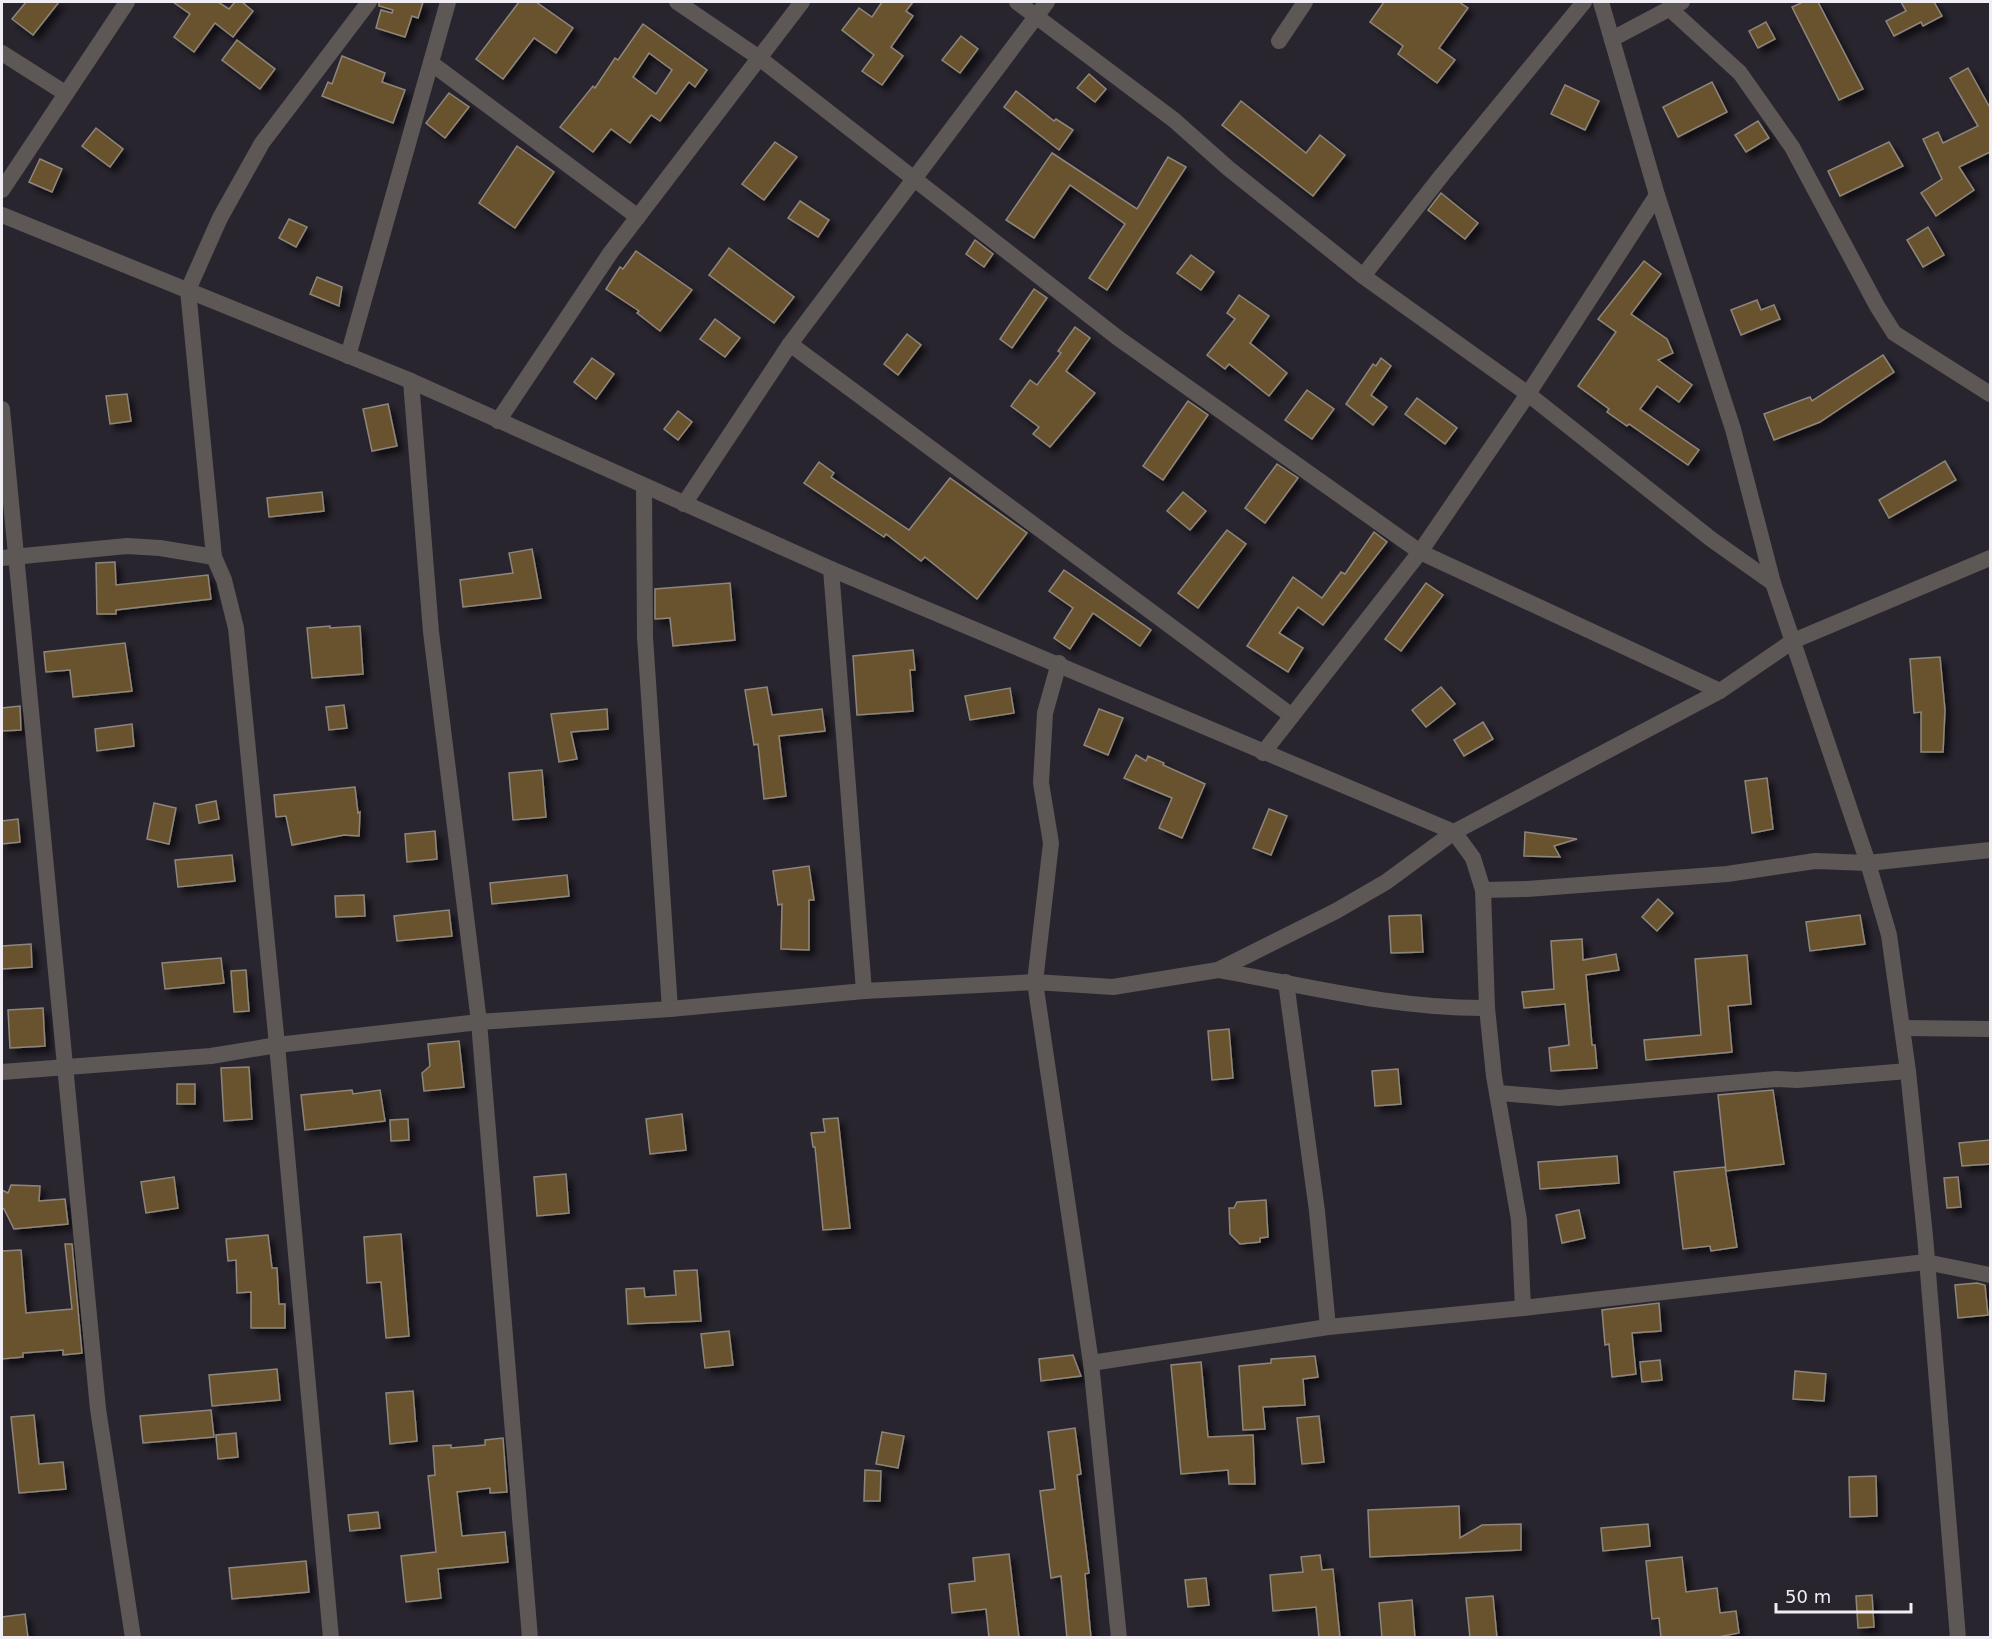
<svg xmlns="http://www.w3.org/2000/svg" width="1992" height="1639" font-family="'DejaVu Sans',sans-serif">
<defs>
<filter id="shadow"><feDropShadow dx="5.5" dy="5.5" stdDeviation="3" flood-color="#0009"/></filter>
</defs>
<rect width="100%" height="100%" fill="#29252f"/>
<g fill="#69522f" stroke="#8e867b" stroke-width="1.5" fill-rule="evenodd" filter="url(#shadow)">
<polygon points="26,2 59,2 33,35 12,19"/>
<polygon points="173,2 218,2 229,9 235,2 242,2 253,11 233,37 215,23 194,52 174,37 190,14"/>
<polygon points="379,2 423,2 418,18 412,16 405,37 376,28 381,10 392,13 393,10 379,6"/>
<polygon points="519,2 536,2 573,28 556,53 534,38 503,79 476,59"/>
<polygon points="882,2 913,2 906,11 913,16 891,47 903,56 882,85 862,71 874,55 842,30 859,8 872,17"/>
<polygon points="1384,2 1459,2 1468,8 1439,48 1455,60 1437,83 1398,54 1403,46 1370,22"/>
<polygon points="1803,2 1818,2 1863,89 1839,100 1792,7"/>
<polygon points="1901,2 1934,2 1942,16 1923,26 1921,22 1894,36 1886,21 1906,11"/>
<polygon points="1766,22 1775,39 1758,48 1749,31"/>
<path d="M643 24 707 70 695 87 689 82 660 121 651 115 630 143 611 129 593 152 560 127 593 86 595 88 615 58 618 60ZM649 53 672 70 656 94 633 77Z"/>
<polygon points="961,36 978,49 960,73 942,60"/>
<polygon points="237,40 275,69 260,89 222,60"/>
<polygon points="342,56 385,73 382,82 405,90 393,123 322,96 328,82 332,84"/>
<polygon points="1968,68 1990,108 1990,152 1959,167 1974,190 1936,216 1921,193 1942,179 1923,139 1938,132 1943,143 1978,126 1950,78"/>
<polygon points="1089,74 1106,89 1095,102 1077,88"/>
<polygon points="1712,82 1727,112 1678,137 1663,107"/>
<polygon points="1565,85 1599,101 1585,130 1551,114"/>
<polygon points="1016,91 1054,121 1056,119 1073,130 1059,150 1004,107"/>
<polygon points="449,93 469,107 445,138 426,123"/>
<polygon points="1241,101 1306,153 1320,135 1345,155 1313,196 1222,125"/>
<polygon points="1758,121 1769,138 1746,152 1735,135"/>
<polygon points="96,128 123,149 110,167 82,146"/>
<polygon points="775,142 797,157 764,200 742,184"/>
<polygon points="1889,142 1903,166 1840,196 1828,171"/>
<polygon points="517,146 554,172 515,228 479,203"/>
<polygon points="1052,153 1137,209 1168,157 1186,167 1107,290 1089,278 1125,224 1070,185 1034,238 1006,220"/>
<polygon points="40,159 62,169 52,192 29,182"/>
<polygon points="1441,193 1478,223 1465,239 1428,210"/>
<polygon points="800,201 829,220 818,237 788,218"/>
<polygon points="289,219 307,227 296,247 279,238"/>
<polygon points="1928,227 1944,255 1923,267 1907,240"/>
<polygon points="975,240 993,254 984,267 966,254"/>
<polygon points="729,248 794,297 774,323 709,275"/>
<polygon points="636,251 692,290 660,331 637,313 639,311 606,289 620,267 623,269"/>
<polygon points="1191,255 1214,272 1201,290 1177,273"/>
<polygon points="1644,261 1661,274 1631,314 1667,339 1673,353 1658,360 1692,385 1679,402 1657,386 1640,409 1699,450 1688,465 1629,424 1627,426 1607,412 1609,409 1578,386 1616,332 1598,319"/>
<polygon points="317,277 342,287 339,306 310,294"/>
<polygon points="1034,289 1047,298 1012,348 1000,339"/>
<polygon points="1239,295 1269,316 1250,343 1287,373 1269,396 1229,364 1225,369 1207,355 1235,319 1227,313"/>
<polygon points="1757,300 1761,310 1774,305 1780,319 1741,335 1731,310"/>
<polygon points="715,319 740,338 725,357 700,339"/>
<polygon points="1075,327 1090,338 1066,371 1095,393 1050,447 1033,434 1039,427 1011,406 1030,380 1037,385 1061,353 1058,351"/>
<polygon points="907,334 921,345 898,375 884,364"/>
<polygon points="1883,355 1894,372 1820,422 1774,440 1764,414 1810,397 1812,401"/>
<polygon points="592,358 614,374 596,399 574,382"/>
<polygon points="1381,358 1391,366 1371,395 1387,407 1373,425 1346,404 1373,364 1376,366"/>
<polygon points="1307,390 1334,409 1312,439 1285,420"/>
<polygon points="127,394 131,421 110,424 106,396"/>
<polygon points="1417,398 1457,428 1445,444 1405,414"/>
<polygon points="1188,401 1208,415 1163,480 1143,466"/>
<polygon points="388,404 397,446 372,451 363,409"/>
<polygon points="678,411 692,422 678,440 664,429"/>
<polygon points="1945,461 1956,480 1889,518 1879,500"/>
<polygon points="819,462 834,473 831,477 909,530 950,478 1027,533 977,599 925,557 921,561 886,534 884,537 804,483"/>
<polygon points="1277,464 1298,478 1265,523 1245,508"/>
<polygon points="322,492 324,511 269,517 267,498"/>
<polygon points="1183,492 1206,511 1190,530 1167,511"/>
<polygon points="1227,530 1246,544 1198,608 1178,593"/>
<polygon points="1374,532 1387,542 1323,625 1298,607 1279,633 1303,648 1288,672 1247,646 1293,577 1322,598 1341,572 1345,574"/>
<polygon points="532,549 541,598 463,607 460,580 513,573 509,553"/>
<polygon points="115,562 116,585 208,575 211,599 116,610 116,614 97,614 96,563"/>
<polygon points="1064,570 1151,630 1140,646 1093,613 1070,649 1054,638 1073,608 1049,591"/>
<polygon points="730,583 735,640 673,646 670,618 655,619 655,589"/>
<polygon points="1426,583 1443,595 1401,651 1385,639"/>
<polygon points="330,626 330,628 360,626 363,674 312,678 307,628"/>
<polygon points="125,643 132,691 73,697 70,670 46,672 44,652"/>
<polygon points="913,650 915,670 910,670 913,711 857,715 853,656"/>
<polygon points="1940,657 1945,710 1943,752 1921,752 1921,712 1914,713 1910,659"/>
<polygon points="767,687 772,715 822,709 825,731 779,736 786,796 764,799 758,744 754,745 745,690"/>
<polygon points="1441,687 1455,704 1426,727 1412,710"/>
<polygon points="1010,688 1014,713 970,720 965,696"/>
<polygon points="344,705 347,728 329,730 326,707"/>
<polygon points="20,706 21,730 2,731 2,708"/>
<polygon points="607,709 608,729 571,732 577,759 559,762 551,714"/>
<polygon points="1099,709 1123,718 1108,755 1084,745"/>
<polygon points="1483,722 1493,739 1464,756 1454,740"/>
<polygon points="132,724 134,746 97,751 95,729"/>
<polygon points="1136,755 1146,761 1148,756 1164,763 1163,765 1205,784 1182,838 1159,828 1172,798 1124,778"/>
<polygon points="542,770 546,817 513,820 509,773"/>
<polygon points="1767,778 1773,829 1752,833 1745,781"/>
<polygon points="355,787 358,813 360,812 359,836 344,835 292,845 286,816 276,817 274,795"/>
<polygon points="216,801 219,819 199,823 196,805"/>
<polygon points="154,803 176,808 169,844 147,839"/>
<polygon points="1269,809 1287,816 1271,855 1253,848"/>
<polygon points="18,819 20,842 2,844 2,821"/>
<polygon points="435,831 437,859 407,862 405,834"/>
<polygon points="1525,832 1577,839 1554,846 1560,857 1524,856"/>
<polygon points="232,855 235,881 178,887 175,860"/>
<polygon points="809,866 814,900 809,900 809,950 781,949 782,904 778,905 773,871"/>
<polygon points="567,875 569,896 492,904 490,883"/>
<polygon points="364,895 365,916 336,917 335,896"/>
<polygon points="1658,899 1673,913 1657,931 1642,917"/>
<polygon points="449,910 452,936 397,941 394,916"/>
<polygon points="1421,915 1423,952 1391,953 1389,916"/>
<polygon points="1860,915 1865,944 1810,951 1806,922"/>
<polygon points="1582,939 1583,960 1616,954 1619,970 1586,975 1592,1045 1595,1045 1597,1068 1551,1071 1549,1048 1569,1045 1565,1004 1524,1008 1522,992 1554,989 1551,941"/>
<polygon points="31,944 32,967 2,969 2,946"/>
<polygon points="1747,955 1751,1004 1728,1006 1732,1052 1646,1060 1644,1040 1701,1035 1695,959"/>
<polygon points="221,958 224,983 165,989 162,963"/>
<polygon points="246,970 249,1011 234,1012 231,971"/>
<polygon points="43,1008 45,1046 10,1048 8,1010"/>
<polygon points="1229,1029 1233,1078 1212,1080 1208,1031"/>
<polygon points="459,1041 464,1087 424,1091 422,1073 430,1066 428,1044"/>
<polygon points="249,1067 252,1119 224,1121 221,1068"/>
<polygon points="1398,1069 1401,1104 1375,1106 1372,1071"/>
<rect x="177" y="1084" width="18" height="20"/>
<polygon points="352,1090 353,1094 380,1090 385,1121 305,1130 301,1095"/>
<polygon points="1773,1090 1784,1164 1726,1171 1718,1095"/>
<polygon points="682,1114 686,1150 650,1154 646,1119"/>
<polygon points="838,1118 850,1228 823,1230 815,1147 813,1147 811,1133 825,1132 823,1119"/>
<polygon points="408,1119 409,1140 391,1141 390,1120"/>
<polygon points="1990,1140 1990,1164 1962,1166 1959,1143"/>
<polygon points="1617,1156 1619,1183 1540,1189 1538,1162"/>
<polygon points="1725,1167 1737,1247 1711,1251 1710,1246 1683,1249 1674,1172"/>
<polygon points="566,1174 569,1213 537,1216 534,1177"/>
<polygon points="174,1177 178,1208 146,1213 141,1182"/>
<polygon points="1958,1177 1961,1207 1947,1208 1944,1178"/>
<polygon points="11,1185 40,1186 39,1201 65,1199 68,1224 14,1229 4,1209 2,1208 2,1190 8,1193"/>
<polygon points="1266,1200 1268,1237 1260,1238 1260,1242 1240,1244 1230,1234 1229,1208 1234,1208 1237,1202"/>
<polygon points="1579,1210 1585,1238 1562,1243 1556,1215"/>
<polygon points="401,1234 409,1336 386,1338 381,1282 367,1283 364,1237"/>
<polygon points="268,1235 272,1268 277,1268 279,1304 285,1304 285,1328 251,1328 251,1292 237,1293 236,1260 228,1261 226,1239"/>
<polygon points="65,1244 72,1244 82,1353 63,1355 63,1350 23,1353 23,1357 2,1359 2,1251 21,1250 26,1313 72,1309"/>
<polygon points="697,1270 701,1321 628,1324 626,1289 644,1288 645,1297 676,1295 674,1271"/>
<polygon points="1977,1283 1985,1285 1988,1315 1958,1318 1955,1285"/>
<polygon points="1659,1303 1661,1331 1632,1333 1636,1374 1612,1377 1609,1344 1605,1345 1602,1310"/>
<polygon points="729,1331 733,1365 705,1368 701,1334"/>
<polygon points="1073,1355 1081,1376 1041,1381 1039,1359"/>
<polygon points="1315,1356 1318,1377 1303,1379 1305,1405 1263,1407 1265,1429 1243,1430 1239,1366 1271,1363 1271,1359"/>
<polygon points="1660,1360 1662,1380 1642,1382 1640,1362"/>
<polygon points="1201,1362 1208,1437 1253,1435 1255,1484 1229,1484 1228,1470 1181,1474 1171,1365"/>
<polygon points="277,1369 280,1400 212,1406 209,1375"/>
<polygon points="1795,1371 1826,1374 1824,1401 1793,1399"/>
<polygon points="413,1391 417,1441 390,1444 386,1393"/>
<polygon points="211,1410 214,1437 143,1443 140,1416"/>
<polygon points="34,1415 39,1464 63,1462 66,1489 19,1493 11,1417"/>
<polygon points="1319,1416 1324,1462 1302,1464 1297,1418"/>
<polygon points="1075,1428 1081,1474 1077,1475 1089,1573 1085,1574 1091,1638 1067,1638 1061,1576 1051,1578 1040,1491 1055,1489 1048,1432"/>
<polygon points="882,1432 904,1436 898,1468 876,1464"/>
<polygon points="236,1433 238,1457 218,1459 216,1435"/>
<polygon points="503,1438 507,1492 490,1493 490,1488 457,1492 462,1536 505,1532 508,1562 438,1569 441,1598 406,1602 401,1556 436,1552 428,1476 435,1475 433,1446 451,1445 451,1448 485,1445 485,1440"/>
<polygon points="865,1470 881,1471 880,1501 864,1501"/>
<polygon points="1876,1476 1877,1516 1850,1517 1849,1477"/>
<polygon points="1459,1506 1460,1538 1482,1525 1521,1524 1521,1550 1370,1557 1368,1510"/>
<polygon points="378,1512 380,1528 350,1531 348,1515"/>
<polygon points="1648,1524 1650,1546 1603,1551 1601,1528"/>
<polygon points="1009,1554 1019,1638 989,1638 986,1609 952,1613 949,1584 975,1581 973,1558"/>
<polygon points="1320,1555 1322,1570 1333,1569 1340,1638 1319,1638 1316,1607 1273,1611 1270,1575 1303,1572 1301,1557"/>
<polygon points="1682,1557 1686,1592 1717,1588 1720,1613 1736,1611 1739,1633 1713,1638 1661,1638 1659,1618 1652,1619 1646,1561"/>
<polygon points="306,1561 309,1592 232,1599 229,1568"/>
<polygon points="1206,1578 1209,1605 1188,1607 1185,1580"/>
<polygon points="1872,1595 1874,1627 1858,1628 1856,1596"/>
<polygon points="1493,1596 1497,1638 1470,1638 1466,1598"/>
<polygon points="1412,1600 1415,1638 1382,1638 1379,1603"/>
<polygon points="25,1614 28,1638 2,1638 2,1617"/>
</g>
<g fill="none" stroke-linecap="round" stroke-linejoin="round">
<g stroke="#5d5756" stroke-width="16">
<polyline points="677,2 758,57 1118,338 1420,552 1720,691"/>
<polyline points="1017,2 1174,120 1228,168 1363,276 1528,394 1711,539 1773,583"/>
<polyline points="1601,2 1657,195 1733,429 1773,583 1868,863 1889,935 1908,1071 1925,1236 1958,1638"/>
<polyline points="1669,8 1740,73 1792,147 1877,306 1894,333 1990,394"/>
<polyline points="1612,39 1682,2"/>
<polyline points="1279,41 1305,2"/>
<polyline points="2,53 65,93"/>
<polyline points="431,63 638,217"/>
<polyline points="2,190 127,2"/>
<polyline points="2,215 411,381 831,569 1454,832 1720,691 1793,641 1990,558"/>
<polyline points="1363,276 1442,175 1584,2"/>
<polyline points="790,344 1292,716"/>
<polyline points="348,356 448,2"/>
<polyline points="411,381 431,632 479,1022 530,1638"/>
<polyline points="2,409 98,1409 133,1638"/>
<polyline points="498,421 611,252 802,2"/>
<polyline points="644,486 645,637 670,1009"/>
<polyline points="684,504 790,344 1047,2"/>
<polyline points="2,558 127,546 160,548 214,557"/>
<polyline points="831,569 864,991"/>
<polyline points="1059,663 1045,713 1041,783 1051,843 1035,982 1091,1363 1119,1638"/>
<polyline points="1263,753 1420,552 1528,394 1657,195"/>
<polyline points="1483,890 1527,889 1727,874 1815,861 1868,863 1990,850"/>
<path d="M1218 970C1307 986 1396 1009 1487 1008"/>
<polyline points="1286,982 1317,1211 1328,1327"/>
<polyline points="1902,1028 1990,1029"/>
<polyline points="2,1072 211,1056 277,1045 479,1022 670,1009 864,991 1035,982 1113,987 1218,970 1336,911 1386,882 1454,832 1473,858 1483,890 1487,1008 1494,1076 1519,1220 1523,1308"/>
<polyline points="1499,1093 1559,1098 1776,1079 1797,1080 1908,1071"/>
<polyline points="1091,1363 1328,1327 1523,1308 1926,1262 1990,1275"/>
<polyline points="331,1638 277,1045 236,628 224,580 214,557 188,290 220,218 262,143 369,2"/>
</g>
</g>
<rect width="1992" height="1639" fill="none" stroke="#f0edf4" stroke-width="6"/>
<path d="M1776 1603v9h135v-9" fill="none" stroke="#f0edf4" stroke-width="3"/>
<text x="1785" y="1603" font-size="18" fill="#f0edf4" stroke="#29252f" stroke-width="4.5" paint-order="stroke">50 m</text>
</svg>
